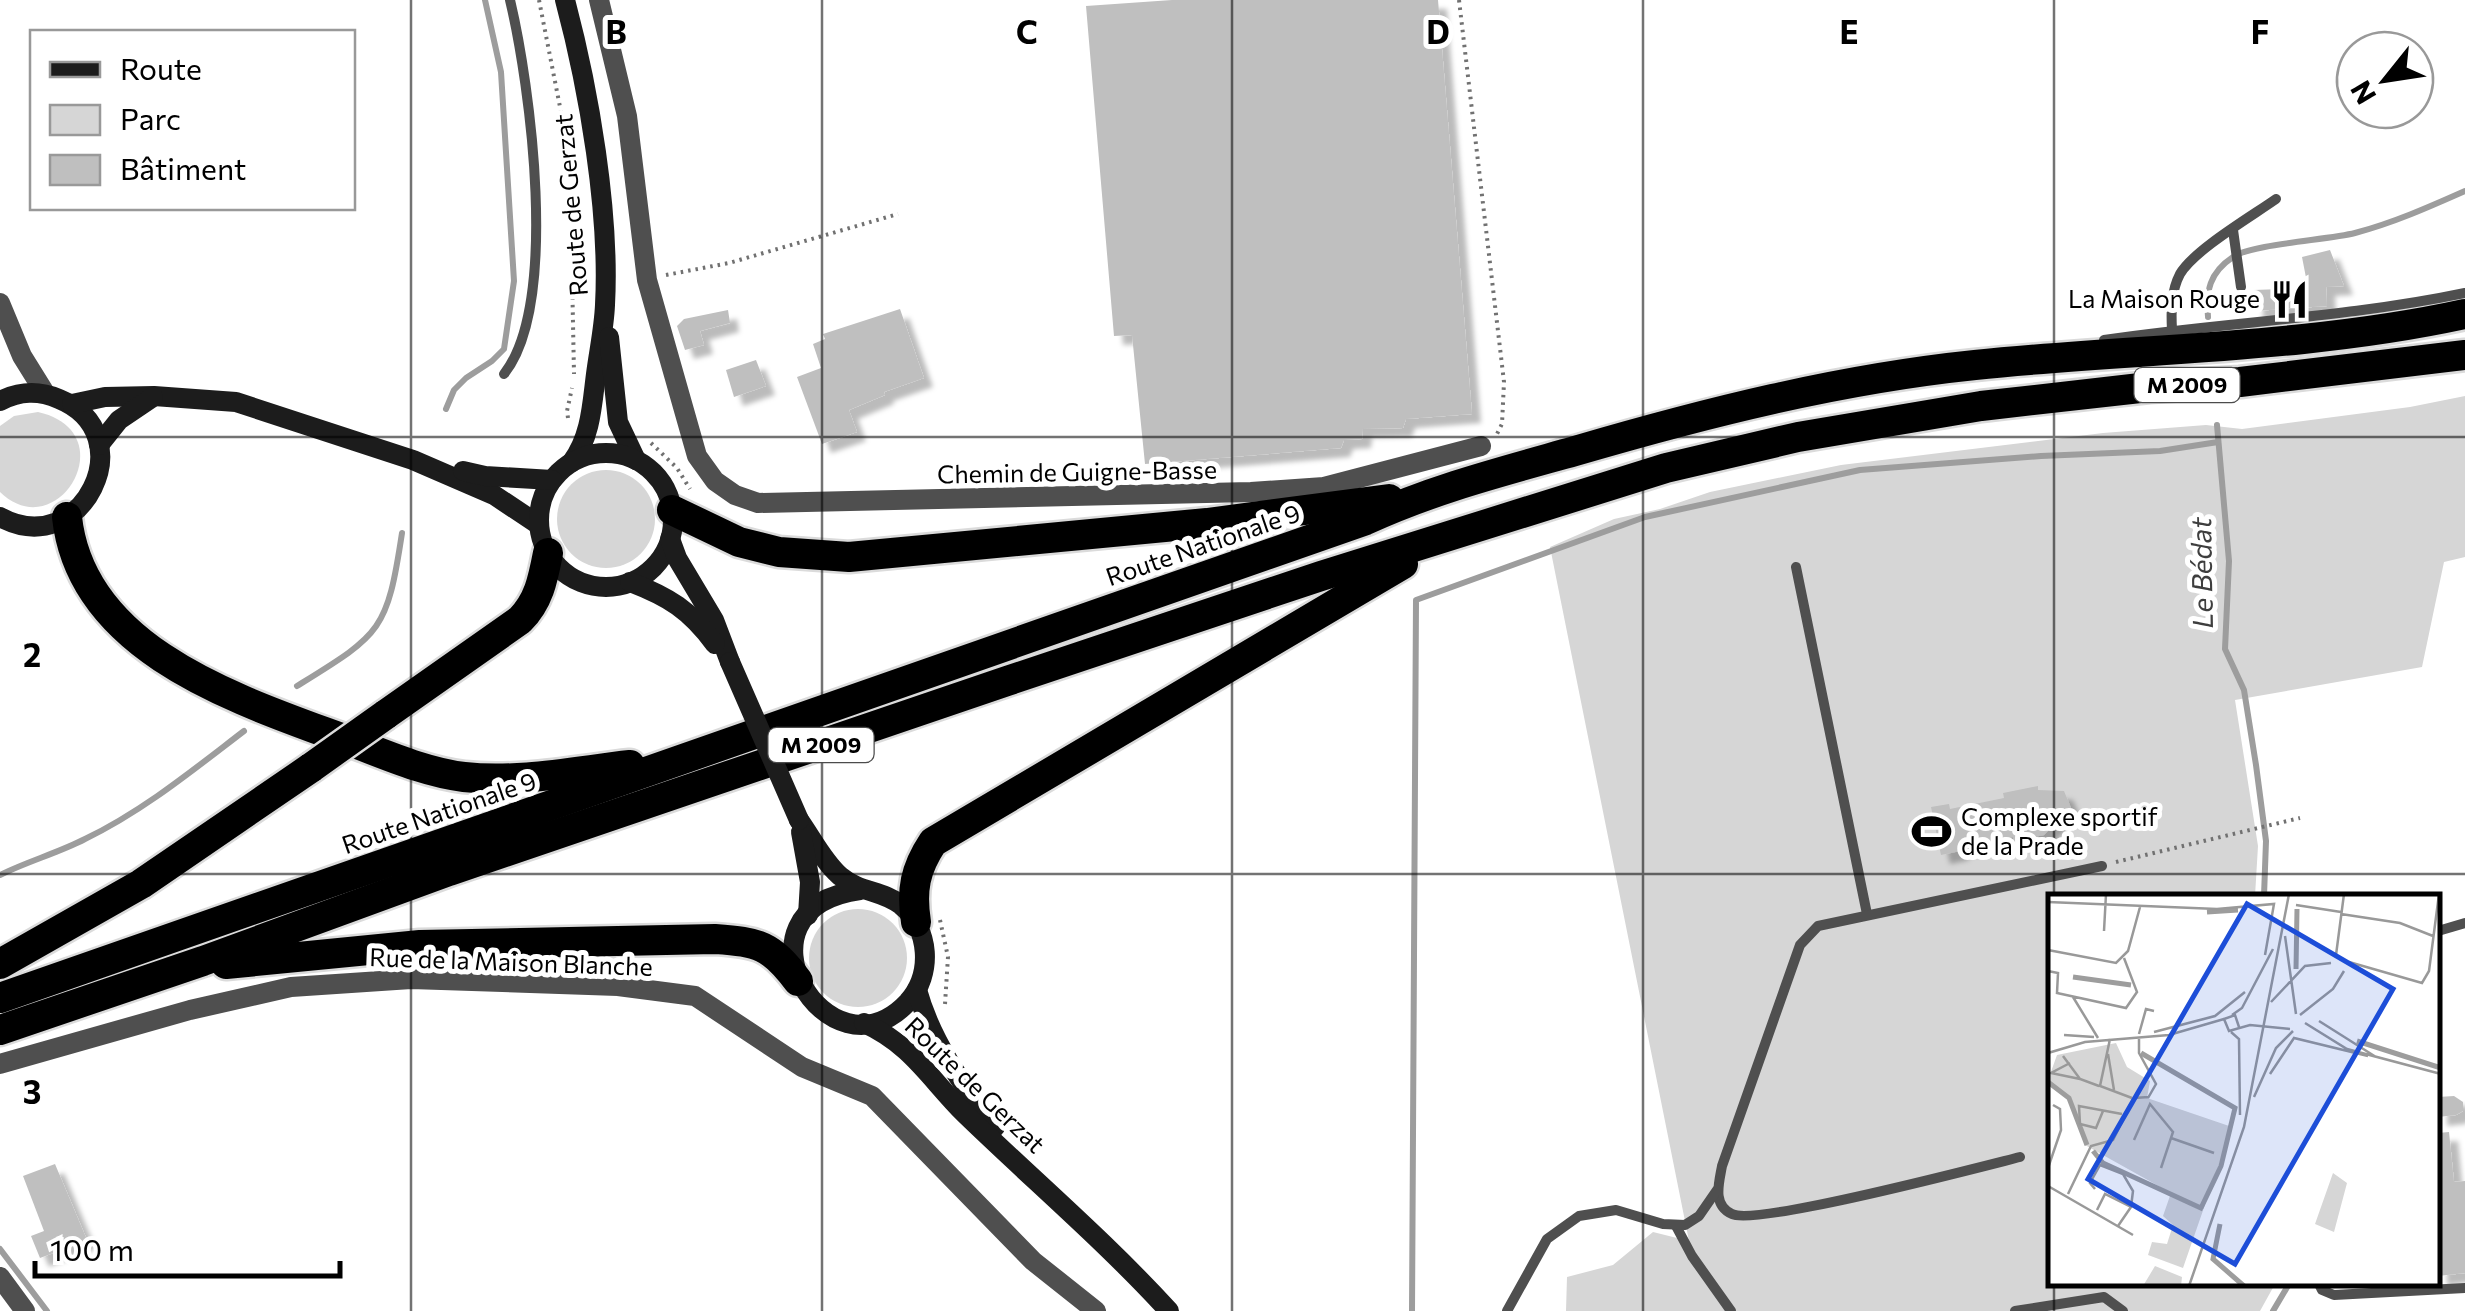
<svg xmlns="http://www.w3.org/2000/svg" width="2465" height="1311" font-family="Commissioner,sans-serif">
<defs>
<filter id="shadow"><feDropShadow dx="9" dy="9" stdDeviation="2.5" flood-color="#0004"/></filter>
</defs>
<rect width="100%" height="100%" fill="#fff"/>
<g fill="#d6d6d6">
<polygon points="2465,396 2465,557 2444,562 2422,667 2235,700 2258,846 2255,896 2050,896 2050,1284 2275,1284 2260,1311 1566,1311 1567,1277 1613,1265 1653,1232 1689,1241 1550,547 1614,519 1660,509 1710,492 1841,465 2103,433 2206,425 2242,429 2410,407"/>
<path d="M38 412C126 432 58 548 0 492V426L14 416Z"/>
<circle cx="606" cy="519" r="49"/>
<circle cx="858" cy="958" r="49"/>
</g>
<g fill="none" stroke-linecap="round" stroke-linejoin="round">
<g stroke="#9d9d9d" stroke-width="6">
<path d="M2208 317C2206 291 2209 273 2233 257 2251 244 2328 240 2355 233 2393 223 2429 207 2465 191"/>
<polyline points="446,409 454,390 466,378 492,361 504,349 514,281 501,72 485,0"/>
<polyline points="2217,425 2229,561 2225,649 2244,690 2256,765 2266,841 2264,896"/>
<path d="M297 686C381 634 387 632 402 533"/>
<path d="M0 875C28 861 58 853 85 839 143 811 193 770 244 731"/>
<polyline points="0,1249 47,1311"/>
<polyline points="1412,1311 1416,600 1645,517 1860,470 2041,456 2160,451 2218,442"/>
<polyline points="2273,1311 2289,1284"/>
</g>
</g>
<g fill="#bfbfbf" filter="url(#shadow)">
<polygon points="1172,0 1438,0 1472,414 1406,419 1403,428 1363,429 1362,439 1344,440 1341,448 1145,464 1132,335 1114,336 1086,6"/>
<polygon points="2330,250 2344,286 2326,287 2327,306 2254,311 2254,290 2308,288 2302,257"/>
<polygon points="900,309 924,378 884,392 885,395 849,410 857,432 822,444 797,377 821,368 813,344 825,339 823,334"/>
<polygon points="728,310 730,323 700,331 704,345 685,350 677,326 684,319"/>
<polygon points="756,360 766,386 734,397 726,370"/>
<polygon points="2038,786 2038,790 2064,791 2071,808 2058,810 2057,821 2044,835 2013,841 2013,837 1959,848 1960,851 1941,855 1931,807 1949,804 1950,809 2004,798 2003,793"/>
<polygon points="2454,1096 2463,1102 2463,1111 2456,1115 2438,1117 2438,1097"/>
<polygon points="2449,1132 2454,1182 2465,1181 2465,1273 2438,1276 2438,1133"/>
<polygon points="55,1164 87,1240 40,1258 31,1236 44,1231 23,1176"/>
</g>
<g fill="none" stroke-linecap="round" stroke-linejoin="round">
<defs>
<g id="highway">
<polyline points="672,510 739,542 779,552 849,557 1207,523 1389,499"/>
<path d="M67 517C81 649 235 699 341 738 380 752 422 772 464 777 519 783 576 771 630 765"/>
<path d="M385 715 520 620C539 601 543 579 548 553"/>
<path d="M916 922C911 890 915 869 933 842L1403 564"/>
<polyline points="0,964 141,884 312,767"/>
<path d="M226 964 420 945 715 939C759 942 771 945 798 981"/>
<path d="M0 998 1366 520C1433 489 1504 471 1575 451 1705 413 1839 379 1975 365 2138 348 2305 349 2465 314"/>
<polyline points="0,1030 203,961 449,871 1007,681 1321,576 1666,468 1798,437 1981,406 2149,387 2240,382 2465,355"/>
</g>
</defs>
<use href="#highway" stroke="#dbdbdb" stroke-width="35"/>
<g stroke="#717171" stroke-width="4" stroke-dasharray="2.5 5" stroke-linecap="butt">
<polyline points="539,0 561,112 571,222 574,374"/>
<polyline points="1459,0 1504,382 1502,424 1497,434"/>
<polyline points="666,275 729,263 898,214"/>
<polyline points="568,418 567,411 572,388"/>
<polyline points="651,443 677,468 690,489"/>
<polyline points="2116,862 2300,818"/>
<polyline points="940,920 948,957 945,1004"/>
</g>
<g stroke="#4f4f4f" stroke-width="10">
<polyline points="2233,230 2241,287"/>
<path d="M2172 330C2171 311 2171 291 2180 274 2194 250 2252 216 2276 199"/>
<path d="M2104 340C2225 322 2346 318 2465 293"/>
<path d="M504 374C560 304 530 84 510 0"/>
<polyline points="1796,567 1867,914"/>
<polyline points="2438,931 2465,923"/>
<path d="M2020 1157C1980 1167 1756 1226 1732 1214 1712 1205 1719 1183 1722 1166L1800 945 1818 926 2102 866"/>
<polyline points="1676,1226 1692,1256 1731,1311"/>
<polyline points="2319,1284 2322,1290 2334,1295 2465,1288"/>
<polyline points="1507,1311 1547,1239 1579,1216 1616,1210 1663,1224 1685,1225 1699,1216 1717,1190"/>
<polyline points="2015,1311 2104,1297 2123,1311"/>
</g>
<g stroke="#4f4f4f" stroke-width="20">
<polyline points="599,0 627,116 647,280 697,456 715,481 735,495 758,503 1251,492 1324,487 1481,446"/>
<polyline points="0,303 22,356 45,393"/>
<polyline points="0,1064 190,1010 291,987 411,979 618,986 695,996 802,1067 872,1096 1033,1261 1096,1311"/>
<polyline points="0,1277 25,1311"/>
</g>
<g stroke="#1c1c1c" stroke-width="20">
<path d="M565 0C589 90 610 212 605 305 604 328 599 351 596 374 592 405 591 436 572 462"/>
<polyline points="609,337 618,422 636,460"/>
<path d="M0 401C20 391 38 390 59 399 145 434 82 562 0 517"/>
<polyline points="72,404 105,397 154,396 236,402 413,460 494,495 539,525"/>
<polyline points="99,445 119,420 153,397"/>
<circle cx="606" cy="520" r="67"/>
<polyline points="463,471 485,476 552,480"/>
<polyline points="670,539 677,558 714,620 730,662"/>
<path d="M630 582C669 597 690 610 715 644"/>
<path d="M799 820C812 838 823 861 840 876 860 893 882 890 901 905 930 929 933 974 908 1002 828 1087 722 909 860 890"/>
<polyline points="801,832 810,882 808,915"/>
<path d="M917 990C931 1041 963 1086 995 1127"/>
<path d="M864 1023C912 1045 929 1078 965 1114 1033 1180 1105 1241 1169 1311"/>
</g>
<use href="#highway" stroke="#000" stroke-width="30"/>
<defs>
<polyline id="highway-bridge" points="312,767 385,715"/>
</defs>
<use href="#highway-bridge" stroke="#dbdbdb" stroke-width="35" stroke-linecap="butt"/>
<polyline stroke="#1c1c1c" stroke-width="20" points="730,662 799,820"/>
<use href="#highway-bridge" stroke="#000" stroke-width="30"/>
</g>
<path fill="none" stroke="#000" stroke-width="2.5" stroke-opacity="0.55" d="M411 0V1311M822 0V1311M1232 0V1311M1643 0V1311M2054 0V896M0 437H2465M0 874H2465M2054 1284V1311"/>
<defs>
<symbol id="restaurant-bare" viewBox="-9 -9 18 18"><path d="M-5-6h1v4h1v-4h1v4h1v-4h1v5L-1.5 .5V6h-2V.5L-5-1ZM5-6V6H3V1.5H1.5Q1.5-4 5-6Z" fill="#000" stroke="#fff" stroke-width="2.5" paint-order="stroke"/></symbol>
<symbol id="stadium-bare" viewBox="-9 -9 18 18"><path d="M0-5a6.5 5 0 1 0 0 10a6.5 5 0 1 0 0-10ZM-3.5-1.8h7v3.6h-7Z" fill="#000" stroke="#fff" stroke-width="2.5" paint-order="stroke"/></symbol>
</defs>
<g fill-rule="evenodd">
<use href="#restaurant-bare" x="2262" y="272" width="55" height="55"/>
<use href="#stadium-bare" x="1904" y="804" width="55" height="55"/>
</g>
<g text-anchor="middle" stroke-width="10" stroke-linejoin="round" paint-order="stroke">
<g fill="#fff" stroke="#4c4c4c" stroke-width="2.5">
<rect x="2134.5" y="368" width="105" height="34" rx="8"/>
<rect x="768.5" y="728" width="105" height="34" rx="8"/>
</g>
<g font-size="22" font-weight="bold" fill="#000">
<text x="2187" y="393">M 2009</text>
<text x="821" y="753">M 2009</text>
</g>
<g font-size="25" fill="#000" stroke="#fff">
<text transform="translate(571 205) rotate(-95)" y="9">Route de Gerzat</text>
<text transform="translate(1077 472) rotate(-1)" y="9">Chemin de Guigne-Basse</text>
<text transform="translate(1203 545) rotate(-19)" y="9">Route Nationale 9</text>
<text transform="translate(439 813) rotate(-19)" y="9">Route Nationale 9</text>
<text transform="translate(511 962) rotate(2)" y="9">Rue de la Maison Blanche</text>
<text transform="translate(975 1085) rotate(44)" y="9">Route de Gerzat</text>
</g>
<g font-size="25" fill="#000" stroke="#fff" text-anchor="end">
<text x="2260" y="308">La Maison Rouge</text>
<text x="1961" y="826" text-anchor="start">Complexe sportif<tspan x="1961" dy="29">de la Prade</tspan></text>
</g>
<g font-size="28" font-style="italic" fill="#3e3e3e" stroke="#fff">
<text transform="translate(2202 573) rotate(-91)" y="10">Le Bédat</text>
</g>
</g>
<g transform="translate(2048 894)">
<rect width="392" height="392" fill="#fff"/>
<path d="M68 149 79 173 102 187 99 204 184 233 135 374 100 361 104 348 119 350 125 331 115 322 123 299 37 251 21 207 0 186 9 161ZM285 279 299 289 286 338 267 330ZM107 372 134 383 133 392H95Z" fill="#d6d6d6"/>
<path fill="none" stroke="#9d9d9d" stroke-width="5" d="M159 18 190 16M248 75 249 15M25 83 83 91M309 147 393 174M93 159 187 214 173 272 153 314M0 188 21 204 39 251M45 257 55 269 155 315M172 330 165 365 196 392"/>
<path fill="none" stroke="#999" stroke-width="2.5" d="M0 8 169 15 226 10 217 61M248 11 293 18M293 20 352 29 385 42M56 37 58 0M237 42 248 120M0 56 68 69 80 57 92 13M288 61 296 0M301 68 374 89 381 77 391 0M0 77 10 79 9 99 78 114 89 98 76 64M25 103 50 144M223 108 257 72 283 69M184 121 194 114 225 55M252 121 285 95 296 77M271 127 328 163M257 129 299 155 393 180M191 133 187 121 176 125 181 137 202 131 242 135M106 138 167 122 197 98M183 138 191 145 192 221M91 140 98 115 106 117M16 141 46 143M62 145 52 192 84 204M91 145V159L108 190 100 204M0 159 37 148 121 141 176 125M60 160 66 196M15 162 32 185 51 192M22 169 3 179 32 185M222 180 246 144 320 162M206 203 228 154 245 137M55 217 48 234 32 230 31 212 74 220M123 244 166 259M86 246 102 210 125 238 113 274M0 274 13 236 12 215 5 211M0 292 85 341M47 295 42 289 52 271 75 280 85 297 83 313M20 300 43 252 65 246 86 204 101 203M49 316 57 300 83 313 70 332M141 392 196 233 241 0"/>
<path fill="#1d4ed8" fill-opacity="0.15" stroke="#1d4ed8" stroke-width="5" d="M199 10 345 95 187 370 40 285Z"/>
<rect width="392" height="392" fill="none" stroke="#000" stroke-width="5"/>
</g>
<g font-size="32" text-anchor="middle" font-weight="bold" fill="#000" stroke="#fff" stroke-width="10" stroke-linejoin="round" paint-order="stroke">
<text x="616" y="44">B</text>
<text x="1027" y="44">C</text>
<text x="1438" y="44">D</text>
<text x="1849" y="44">E</text>
<text x="2260" y="44">F</text>
<text x="32" y="667">2</text>
<text x="32" y="1104">3</text>
</g>
<rect x="30" y="30" width="325" height="180" fill="#ffffff" stroke="#999999" stroke-width="2.5"/>
<rect x="50" y="62" width="50" height="15" fill="#1c1c1c" stroke="#999999" stroke-width="2.5"/>
<text x="120" y="80" font-size="30" fill="#000000">Route</text>
<rect x="50" y="105" width="50" height="30" fill="#d6d6d6" stroke="#999999" stroke-width="2.5"/>
<text x="120" y="130" font-size="30" fill="#000000">Parc</text>
<rect x="50" y="155" width="50" height="30" fill="#bfbfbf" stroke="#999999" stroke-width="2.5"/>
<text x="120" y="180" font-size="30" fill="#000000">Bâtiment</text>
<g transform="translate(2385 80) rotate(240)"><circle r="48" fill="#ffffff" stroke="#999999" stroke-width="2.5"/>
<path d="M0-8L18 38L0 25L-18 38Z" fill="#000000"/>
<text y="-15" font-size="28" font-weight="bold" text-anchor="middle" fill="#000000">N</text>
</g>
<path d="M35 1261v15h305v-15" fill="none" stroke="#000000" stroke-width="5"/>
<text x="50" y="1261" font-size="30" fill="#000000" stroke="#ffffff" stroke-width="8" paint-order="stroke">100 m</text>
</svg>
